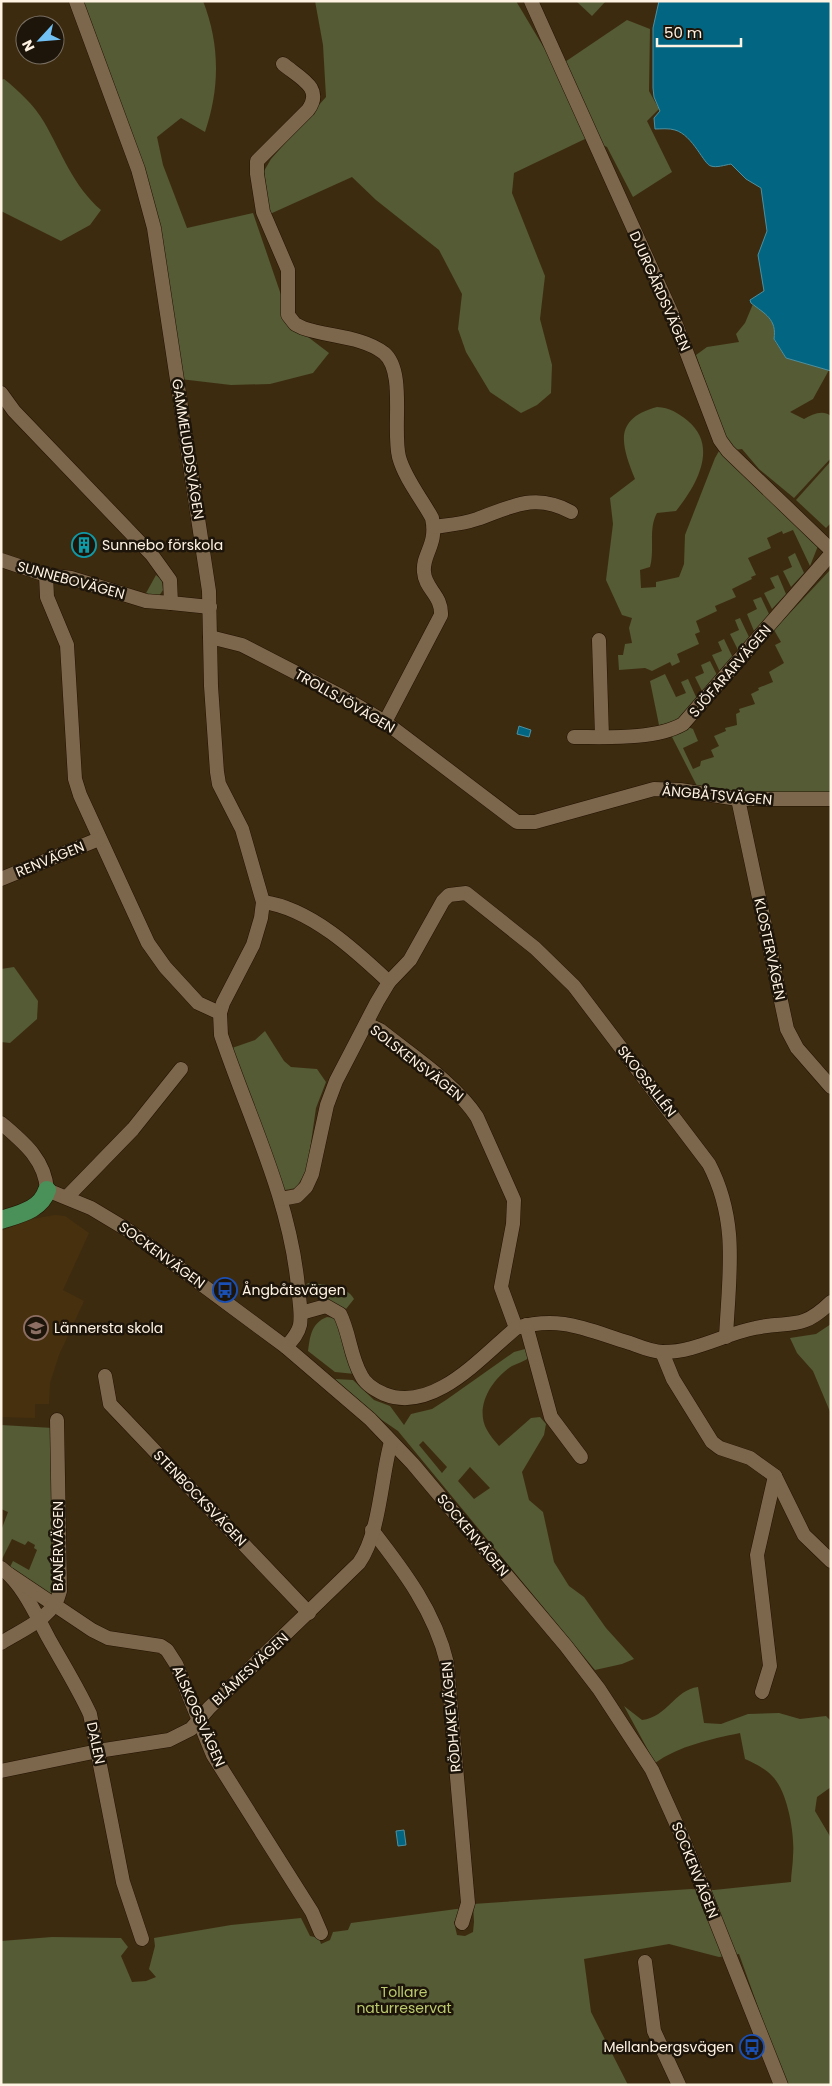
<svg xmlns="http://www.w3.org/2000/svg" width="832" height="2086" font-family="Poppins,sans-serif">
<rect width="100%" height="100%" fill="#3d2b10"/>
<polygon fill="#47300e" points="55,1215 65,1216 89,1233 63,1290 84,1301 59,1355 50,1383 49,1404 35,1404 35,1418 1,1417 1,1231 32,1219"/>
<g fill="#545b35" fill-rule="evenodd">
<path d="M80 1H203C220 44 220 88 205 132L181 118 157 137 163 165 187 228 253 213 291 324 329 353 313 373 270 384 231 385 180 379 168 278Z"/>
<polygon points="315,1 516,1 556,68 627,20 650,29 649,91 659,109 647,121 672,172 633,197 607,147 587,138 514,173 512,193 545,276 540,319 552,365 551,393 537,405 521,413 490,392 466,352 458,329 462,294 439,250 376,200 352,177 270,214 264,171 271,159 326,97 323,45"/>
<polygon points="576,1 606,1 592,16"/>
<path d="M4 79C19 91 34 105 44 122 62 153 73 186 101 210L90 225 61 241 1 211V80Z"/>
<path d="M753 304C768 316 777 318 774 340L786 358 829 370 813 399 790 412 804 419C812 415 822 409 831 416V458L794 498 759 469 742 449 734 450 726 439 696 355 707 347 739 342 736 334 745 323Z"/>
<path d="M657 407C670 408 677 412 688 421 719 447 696 486 676 511L657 513C648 529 655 549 650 567L640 570 641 588 656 587V582L679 577 684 564 685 535 715 458 719 451 818 546 810 566 793 530 783 534 782 531 767 538 771 548 748 558 756 575 751 577 752 579 732 589 736 597 715 606 717 611 696 621 700 632 695 634 699 644 677 654 680 662 672 666 670 662 652 671 645 668 619 670 618 655H623L625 644 632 643 629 628 632 618 622 615 606 580 613 524 610 498 635 479C621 444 613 419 657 407Z"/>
<polygon points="831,461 831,523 826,528 796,500"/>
<polygon points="795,553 804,573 791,587 783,571 792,567 788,557"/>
<polygon points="831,569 831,795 764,796 698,788 671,735 688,727 693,729 698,741 683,748 693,769 700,766 701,761 714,757 711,750 719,746 714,736 726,731 725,728 737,725 736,714 740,712 739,709 755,704 751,694 759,690 758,688 773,682 769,672 784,663 775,645 781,642 774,630"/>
<polygon points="156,575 162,580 163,590 159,596 145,595"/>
<polygon points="778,575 786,594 772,609 764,593 775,588 770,578"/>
<polygon points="761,597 769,614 754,631 747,614 757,609 753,600"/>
<polygon points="740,618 749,637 738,650 730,634 739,630 735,620"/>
<polygon points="724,639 733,658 720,672 712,655 722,651 718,642"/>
<polygon points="710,661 717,675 703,693 695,677 704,673 701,665"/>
<polygon points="665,674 676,697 686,693 681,682 688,679 697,699 675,722 659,725 650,681"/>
<polygon points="14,967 38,1001 37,1019 10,1043 1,1042 1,969"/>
<polygon points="265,1031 284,1061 291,1067 317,1069 326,1082 316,1108 307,1170 296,1188 285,1190 277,1179 232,1048 255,1040"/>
<path d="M308 1283C322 1284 347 1285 354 1299L346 1309 329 1301 307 1295 304 1287Z"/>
<path d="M327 1317 335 1318 337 1322 348 1360 355 1374 335 1372 308 1351C310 1337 311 1323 327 1317Z"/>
<polygon points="831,1324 831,1414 813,1371 797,1353 790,1338 816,1334"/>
<path d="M525 1349 530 1351V1357C525 1361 518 1363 512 1366 492 1379 474 1407 487 1430 490 1436 495 1441 499 1446L531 1418 540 1417 546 1424 544 1435 522 1472 529 1500 543 1512 554 1562 569 1586 584 1597 606 1628 634 1659 622 1664 595 1670 398 1431 382 1420 335 1379 353 1380 374 1400 390 1406 404 1425 411 1414 432 1409 446 1400 514 1352ZM423 1441 447 1467 442 1473 419 1445ZM470 1467 490 1488 474 1499 458 1481Z"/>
<polygon points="1,1425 53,1428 56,1581 51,1598 9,1569 13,1561 29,1570 37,1550 34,1548 35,1545 28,1541 25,1545 12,1539 1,1561 1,1531 8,1512 1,1509"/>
<path d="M698 1687 704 1723 721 1724 748 1714 779 1713 800 1719 826 1716 831 1721V1787L817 1797 815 1811 831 1838V2085H786L739 1954 719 1957 669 1944 584 1959 591 2012 628 2085H1V1941L52 1937 121 1938 128 1947 121 1956 132 1982 146 1981 156 1977 149 1969 155 1946 154 1938 231 1925 301 1918 310 1936 319 1938 321 1944 330 1940 333 1932 348 1930 351 1923 464 1908 454 1922 457 1935 465 1936 473 1932 474 1922 473 1904 691 1889 714 1890 791 1882C791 1873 793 1865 793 1856 795 1835 788 1794 774 1778 766 1769 756 1764 745 1759L740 1733C711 1739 679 1746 655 1763L624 1706 642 1720C668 1717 674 1690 698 1687Z"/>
</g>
<g fill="#026582" stroke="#4e909f">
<path d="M659 1H831V371L786 358 774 339C777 319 765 314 751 303L750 300 764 291 758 255 767 231 761 188 746 179 731 164C725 165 716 168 711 166 704 165 693 135 675 130 669 128 661 129 655 129L654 118 660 111 654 97 653 88V28Z"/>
<polygon points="519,726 531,730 529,737 517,734"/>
<polygon points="404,1830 406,1845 398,1846 396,1831"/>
</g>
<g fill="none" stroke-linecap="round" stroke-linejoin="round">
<defs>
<g id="minor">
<path d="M76 1 138 169 154 228 209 591 211 686 217 772 219 784 242 829 263 902 261 918 253 945 223 1003 220 1013 221 1035C249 1118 290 1199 298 1287 299 1299 302 1313 300 1325 298 1334 292 1340 286 1347"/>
<polyline points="531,1 672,314 720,440 728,451 831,550"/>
<path d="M283 64C300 78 324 88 308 110L257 161V174L263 212 288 270V315L295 324 303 328C328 337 362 336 384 353 406 371 392 430 399 457 405 479 422 499 432 518 438 545 422 554 424 572 425 589 442 595 441 615L385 722"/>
<polyline points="1,393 14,411 152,555 170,580 171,603 210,607"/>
<path d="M434 527C448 525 463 524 477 519 511 507 535 492 571 512"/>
<polyline points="1,560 46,575 71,578 146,601 171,603"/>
<polyline points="46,575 47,597 67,645 75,779 80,795 148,943 165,967 198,1003 220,1013"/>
<polyline points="210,637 242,645 341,696 385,722 517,822 535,822 654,789 680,790 738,799 831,799"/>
<polyline points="599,640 602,737"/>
<path d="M574 737C606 737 655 740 683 724L831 554"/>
<polyline points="738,799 787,1029 797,1048 831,1087"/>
<polyline points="1,879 99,839"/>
<path d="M263 902C310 908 356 951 389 982"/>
<path d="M367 1024 380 1030C411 1055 456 1084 477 1117L514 1200 513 1224 501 1287 516 1328"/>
<path d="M1 1123C23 1142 45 1159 47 1190L91 1208 131 1232 286 1347 370 1419 413 1464 566 1646 599 1689 652 1770 684 1841 781 2085"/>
<polyline points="67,1197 133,1129 181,1069"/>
<path d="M281 1199 297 1196 306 1187 312 1174 327 1105 336 1081 377 1002 389 982 410 960 443 901 449 895 466 893 535 948 574 986 709 1164C739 1222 729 1274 726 1337"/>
<path d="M301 1313 326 1306 340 1314C350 1334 350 1356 361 1375 365 1384 375 1390 384 1394 433 1414 481 1357 516 1328 561 1315 587 1330 630 1343 641 1347 652 1352 663 1352 696 1352 724 1334 755 1328 791 1320 800 1332 831 1302"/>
<polyline points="526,1325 551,1417 581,1457"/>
<polyline points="662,1352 673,1379 712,1442 720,1448 750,1458 775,1476 804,1535 831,1561"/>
<polyline points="105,1376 110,1404 309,1613"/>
<path d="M372 1530C404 1571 435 1612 447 1663L468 1903 462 1923"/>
<path d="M1 1568C23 1584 36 1615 49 1639 63 1664 78 1688 90 1714L123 1882 142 1939"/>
<polyline points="10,1575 92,1630 108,1638 161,1646 167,1650 176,1664 213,1755 312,1912 321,1933"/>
<path d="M1 1643C23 1629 54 1618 60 1591L57 1420"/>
<polyline points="762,1692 770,1666 757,1555 775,1476"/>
<path d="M1 1771 98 1751 169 1740 191 1729 209 1708 359 1563C380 1533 381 1477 391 1442"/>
<polyline points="645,1962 654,2031 679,2085"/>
</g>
<path id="major" d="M1 1220C19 1214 41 1210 47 1190"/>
</defs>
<use href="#minor" stroke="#231200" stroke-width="15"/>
<use href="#major" stroke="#231200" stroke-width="19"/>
<use href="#minor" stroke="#7c674c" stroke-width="14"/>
<use href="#major" stroke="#4a9059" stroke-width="18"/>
</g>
<defs>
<symbol id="building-ring" viewBox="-11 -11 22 22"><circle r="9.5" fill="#1d150a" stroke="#0f9aa8" stroke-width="1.5"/><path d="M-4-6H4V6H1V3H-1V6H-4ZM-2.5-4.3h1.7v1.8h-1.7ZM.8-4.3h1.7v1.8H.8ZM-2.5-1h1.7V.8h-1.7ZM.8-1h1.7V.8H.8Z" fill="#0f9aa8"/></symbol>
<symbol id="bus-ring" viewBox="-11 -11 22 22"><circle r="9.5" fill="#1d150a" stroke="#1a4fb4" stroke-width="1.5"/><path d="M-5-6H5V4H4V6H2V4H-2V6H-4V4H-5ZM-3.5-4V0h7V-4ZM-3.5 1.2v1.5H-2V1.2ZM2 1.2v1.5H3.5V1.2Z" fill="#1a4fb4"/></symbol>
<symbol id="school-ring" viewBox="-11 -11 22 22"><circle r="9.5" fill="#1d150a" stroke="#8d6e63" stroke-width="1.5"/><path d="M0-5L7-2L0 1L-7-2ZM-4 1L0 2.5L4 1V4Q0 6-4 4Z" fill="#8d6e63"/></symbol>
</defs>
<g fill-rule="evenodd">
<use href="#building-ring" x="70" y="531" width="28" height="28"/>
<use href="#bus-ring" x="211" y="1276" width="28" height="28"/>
<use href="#school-ring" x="22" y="1314" width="28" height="28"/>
<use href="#bus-ring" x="738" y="2033" width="28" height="28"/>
</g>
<g text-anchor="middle" stroke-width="5" stroke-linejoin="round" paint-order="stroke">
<g font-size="14" fill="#fff3e3" stroke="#1d150a">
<text transform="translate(660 291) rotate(66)" y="5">DJURGÅRDSVÄGEN</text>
<text transform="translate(188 449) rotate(81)" y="5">GAMMELUDDSVÄGEN</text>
<text transform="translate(71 580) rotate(15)" y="5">SUNNEBOVÄGEN</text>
<text transform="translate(730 671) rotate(-49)" y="5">SJÖFARARVÄGEN</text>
<text transform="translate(345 701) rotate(30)" y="5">TROLLSJÖVÄGEN</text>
<text transform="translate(717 795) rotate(5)" y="5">ÅNGBÅTSVÄGEN</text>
<text transform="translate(50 859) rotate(-22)" y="5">RENVÄGEN</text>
<text transform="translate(770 949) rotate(78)" y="5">KLOSTERVÄGEN</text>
<text transform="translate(417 1063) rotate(38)" y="5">SOLSKENSVÄGEN</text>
<text transform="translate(647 1081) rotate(52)" y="5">SKOGSALLÉN</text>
<text transform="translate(162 1255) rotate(36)" y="5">SOCKENVÄGEN</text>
<text transform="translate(200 1498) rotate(46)" y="5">STENBOCKSVÄGEN</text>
<text transform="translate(473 1535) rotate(50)" y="5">SOCKENVÄGEN</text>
<text transform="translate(58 1546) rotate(-90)" y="5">BANÉRVÄGEN</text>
<text transform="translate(250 1669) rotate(-43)" y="5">BLÅMESVÄGEN</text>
<text transform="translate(199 1716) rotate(66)" y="5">ALSKOGSVÄGEN</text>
<text transform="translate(451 1717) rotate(-95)" y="5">RÖDHAKEVÄGEN</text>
<text transform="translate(96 1743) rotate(78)" y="5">DALEN</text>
<text transform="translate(695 1870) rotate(68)" y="5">SOCKENVÄGEN</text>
</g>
<g font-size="14" fill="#fff3e3" stroke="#1d150a" text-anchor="start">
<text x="102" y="550">Sunnebo förskola</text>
<text x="242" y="1295">Ångbåtsvägen</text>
<text x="54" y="1333">Lännersta skola</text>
<text x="734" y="2052" text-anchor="end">Mellanbergsvägen</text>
</g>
<g font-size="14" fill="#bccb6e" stroke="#1d150a">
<text x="404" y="1997">Tollare<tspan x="404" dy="16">naturreservat</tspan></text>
</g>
</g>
<rect width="832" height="2086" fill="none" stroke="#fff3e3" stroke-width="5"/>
<g transform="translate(40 40) rotate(244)"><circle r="24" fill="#1d150a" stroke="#776e61"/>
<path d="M0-4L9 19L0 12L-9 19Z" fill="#71c1f5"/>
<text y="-8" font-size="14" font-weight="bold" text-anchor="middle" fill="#fff3e3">N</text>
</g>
<path d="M657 38v8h84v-8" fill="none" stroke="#fff3e3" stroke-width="2.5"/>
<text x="664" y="38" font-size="15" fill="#fff3e3" stroke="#1d150a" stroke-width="4" paint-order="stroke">50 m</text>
</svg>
